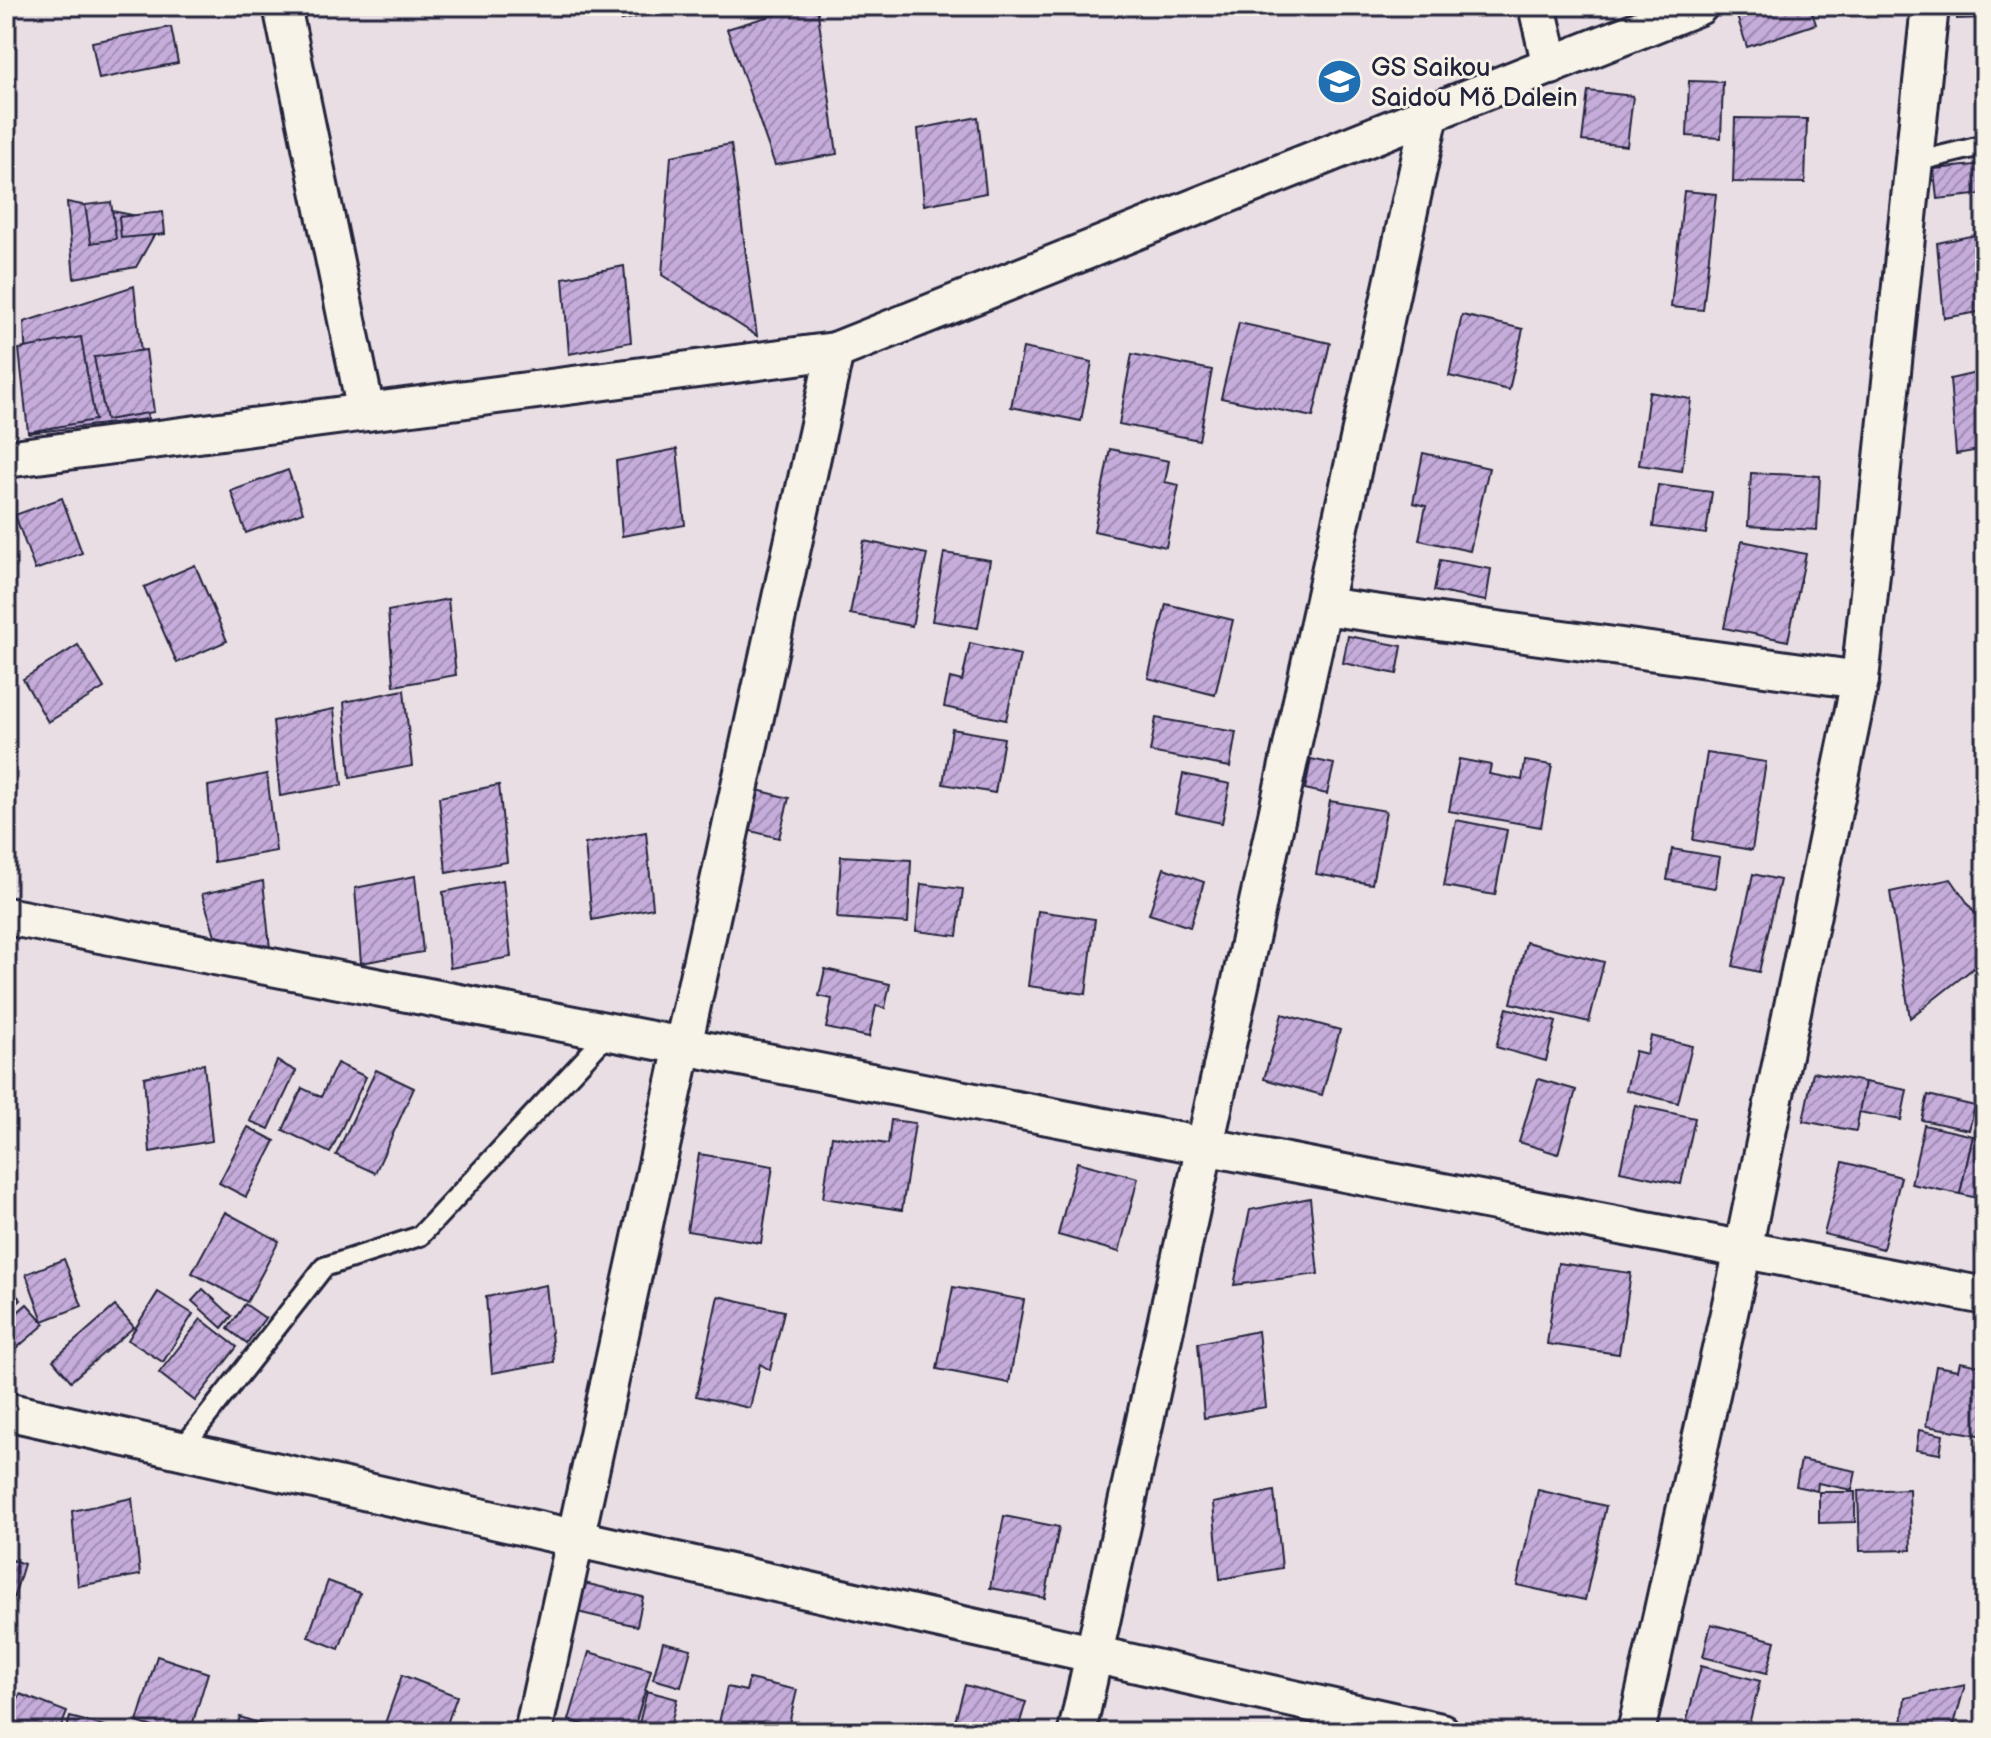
<svg xmlns="http://www.w3.org/2000/svg" width="1991" height="1738" font-family="'Balsamiq Sans',sans-serif">
<defs>
<pattern id="building-hatch" width="6" height="6" patternUnits="userSpaceOnUse" patternTransform="scale(2)"><rect width="6" height="6" fill="#c5acdb"/><path d="M-1 1l2-2M0 6l6-6M5 7l2-2" fill="none" stroke="#a08cb3"/></pattern>
</defs>
<rect width="100%" height="100%" fill="#e8dee4"/>
<filter id="ink" filterUnits="userSpaceOnUse"><feTurbulence type="fractalNoise" baseFrequency=".0125" numOctaves="2"/><feDisplacementMap in="SourceGraphic" scale="16" xChannelSelector="R" yChannelSelector="G"/><feConvolveMatrix kernelMatrix="1 2 1 2 8 2 1 2 1" color-interpolation-filters="sRGB"/></filter>
<g filter="url(#ink)">
<g fill="url(#building-hatch)" stroke="#22223b" stroke-width="2">
<polygon points="126,6 180,6 127,13"/>
<polygon points="620,6 683,6 683,8 621,20"/>
<polygon points="803,6 817,6 837,154 775,165 727,29"/>
<polygon points="1746,6 1810,6 1816,24 1747,47 1735,10"/>
<polygon points="1957,6 1985,6 1985,18 1957,19"/>
<polygon points="171,27 178,63 99,79 92,42"/>
<polygon points="1689,81 1723,82 1721,138 1687,136"/>
<polygon points="1588,91 1633,96 1627,146 1582,141"/>
<polygon points="978,117 986,193 924,205 918,129"/>
<polygon points="1735,118 1807,119 1805,183 1733,182"/>
<polygon points="731,144 757,336 662,275 671,156"/>
<polygon points="1985,164 1985,194 1937,199 1934,169"/>
<polygon points="1684,191 1716,194 1703,310 1671,307"/>
<polygon points="67,202 162,221 136,267 74,278"/>
<polygon points="111,202 116,239 91,243 85,205"/>
<polygon points="163,212 165,234 121,238 119,217"/>
<polygon points="1985,233 1985,311 1944,318 1937,243"/>
<polygon points="624,266 631,342 569,354 563,278"/>
<polygon points="134,286 148,419 29,433 24,322"/>
<polygon points="1462,315 1523,329 1509,390 1449,376"/>
<polygon points="1239,323 1330,343 1313,417 1221,398"/>
<polygon points="81,337 95,420 28,432 19,349"/>
<polygon points="1023,348 1092,362 1081,421 1011,407"/>
<polygon points="146,350 154,412 106,420 94,357"/>
<polygon points="1132,354 1212,370 1199,440 1119,424"/>
<polygon points="1985,371 1985,449 1956,454 1950,379"/>
<polygon points="1649,392 1691,399 1682,471 1639,465"/>
<polygon points="677,449 685,525 622,536 616,461"/>
<polygon points="1110,449 1169,461 1165,482 1179,485 1166,547 1094,531"/>
<polygon points="1423,453 1489,468 1470,551 1419,540 1426,506 1413,503"/>
<polygon points="288,470 303,512 246,533 231,491"/>
<polygon points="1751,473 1820,476 1817,530 1748,526"/>
<polygon points="1658,485 1712,492 1706,534 1653,527"/>
<polygon points="62,498 82,553 35,570 15,515"/>
<polygon points="864,541 927,554 912,626 850,614"/>
<polygon points="1742,541 1806,554 1788,641 1724,628"/>
<polygon points="944,553 990,560 978,628 932,621"/>
<polygon points="1440,560 1491,569 1486,601 1434,591"/>
<polygon points="195,565 227,641 177,663 144,587"/>
<polygon points="448,599 456,675 394,686 388,611"/>
<polygon points="1166,604 1233,620 1215,695 1148,678"/>
<polygon points="1348,636 1402,646 1397,674 1343,663"/>
<polygon points="970,643 1020,655 1006,720 944,707 950,678 962,681"/>
<polygon points="78,645 104,688 48,722 23,679"/>
<polygon points="404,690 412,766 350,778 344,702"/>
<polygon points="334,709 342,785 280,796 273,721"/>
<polygon points="1156,718 1236,732 1230,767 1150,752"/>
<polygon points="952,729 1004,738 995,793 943,784"/>
<polygon points="1707,753 1766,762 1752,850 1693,840"/>
<polygon points="1311,759 1334,764 1327,794 1305,789"/>
<polygon points="1459,759 1491,765 1489,774 1522,780 1525,761 1552,765 1541,827 1449,811"/>
<polygon points="267,774 276,851 214,862 208,786"/>
<polygon points="1183,774 1230,784 1222,823 1175,813"/>
<polygon points="499,785 507,862 446,873 439,797"/>
<polygon points="757,790 789,798 779,838 747,830"/>
<polygon points="1330,801 1386,811 1372,884 1316,874"/>
<polygon points="1456,820 1507,830 1495,895 1444,886"/>
<polygon points="646,832 653,908 592,920 585,844"/>
<polygon points="1672,849 1720,857 1715,888 1667,880"/>
<polygon points="841,856 911,860 908,923 837,918"/>
<polygon points="1164,868 1204,882 1190,927 1149,914"/>
<polygon points="1753,874 1780,880 1759,972 1733,966"/>
<polygon points="415,876 423,952 361,963 355,888"/>
<polygon points="1951,879 1985,928 1985,959 1910,1018 1890,892"/>
<polygon points="503,880 511,957 450,968 443,892"/>
<polygon points="263,881 271,958 220,951 202,894"/>
<polygon points="921,884 963,889 957,936 916,931"/>
<polygon points="1038,911 1095,919 1086,994 1028,986"/>
<polygon points="1526,942 1604,962 1589,1022 1511,1003"/>
<polygon points="825,969 890,984 885,1008 876,1006 869,1037 826,1028 832,999 819,996"/>
<polygon points="1507,1008 1556,1022 1546,1061 1496,1047"/>
<polygon points="1282,1014 1340,1030 1322,1095 1264,1079"/>
<polygon points="1651,1036 1692,1046 1678,1103 1626,1090 1635,1051 1647,1054"/>
<polygon points="277,1061 296,1071 269,1129 250,1121"/>
<polygon points="337,1063 366,1077 330,1153 283,1130 302,1088 321,1097"/>
<polygon points="204,1064 212,1141 150,1152 144,1077"/>
<polygon points="376,1070 414,1088 375,1173 336,1155"/>
<polygon points="1813,1072 1865,1082 1856,1131 1803,1121"/>
<polygon points="1538,1079 1576,1090 1558,1154 1519,1142"/>
<polygon points="1865,1082 1907,1090 1901,1120 1859,1112"/>
<polygon points="1928,1095 1975,1106 1969,1130 1922,1120"/>
<polygon points="1635,1105 1695,1118 1681,1184 1620,1171"/>
<polygon points="891,1120 915,1123 902,1210 823,1198 832,1136 888,1144"/>
<polygon points="1924,1125 1973,1136 1960,1194 1911,1184"/>
<polygon points="248,1127 275,1141 246,1197 219,1183"/>
<polygon points="1973,1136 1985,1139 1985,1200 1960,1194"/>
<polygon points="699,1154 773,1166 761,1243 687,1231"/>
<polygon points="1077,1162 1138,1178 1119,1252 1058,1235"/>
<polygon points="1843,1162 1901,1177 1883,1249 1824,1234"/>
<polygon points="1310,1198 1318,1274 1234,1285 1250,1210"/>
<polygon points="225,1212 279,1241 247,1302 192,1273"/>
<polygon points="64,1259 82,1306 43,1321 26,1274"/>
<polygon points="1558,1263 1631,1273 1619,1354 1547,1344"/>
<polygon points="6,1284 21,1300 6,1314"/>
<polygon points="546,1285 554,1362 492,1373 486,1297"/>
<polygon points="953,1287 1024,1300 1009,1383 937,1369"/>
<polygon points="203,1289 232,1316 222,1328 192,1301"/>
<polygon points="158,1292 193,1314 163,1362 128,1340"/>
<polygon points="718,1296 784,1311 770,1370 760,1364 750,1408 696,1396"/>
<polygon points="27,1304 45,1324 6,1357 6,1322"/>
<polygon points="245,1304 265,1318 247,1343 228,1329"/>
<polygon points="115,1306 134,1327 71,1381 53,1360"/>
<polygon points="201,1319 237,1347 195,1401 159,1373"/>
<polygon points="1258,1331 1266,1407 1204,1418 1198,1343"/>
<polygon points="1960,1362 1985,1367 1985,1436 1926,1426 1936,1366 1958,1370"/>
<polygon points="1919,1430 1943,1435 1940,1454 1916,1450"/>
<polygon points="1979,1440 1985,1442 1985,1464 1976,1462"/>
<polygon points="1801,1460 1856,1471 1852,1490 1818,1483 1817,1491 1796,1486"/>
<polygon points="1909,1489 1911,1550 1860,1551 1858,1491"/>
<polygon points="1538,1490 1606,1506 1585,1600 1517,1585"/>
<polygon points="1274,1491 1282,1568 1220,1579 1213,1503"/>
<polygon points="1819,1492 1855,1492 1855,1522 1819,1523"/>
<polygon points="132,1498 140,1575 78,1586 72,1511"/>
<polygon points="1004,1516 1059,1527 1045,1598 990,1588"/>
<polygon points="6,1558 24,1564 8,1616 6,1615"/>
<polygon points="328,1581 360,1593 339,1649 308,1637"/>
<polygon points="580,1582 643,1597 637,1626 573,1611"/>
<polygon points="1711,1624 1775,1641 1767,1673 1703,1657"/>
<polygon points="663,1642 691,1649 681,1687 653,1679"/>
<polygon points="589,1652 651,1670 633,1732 608,1732 569,1720"/>
<polygon points="157,1656 208,1673 190,1732 168,1732 137,1722"/>
<polygon points="1701,1666 1760,1681 1747,1732 1705,1732 1685,1727"/>
<polygon points="402,1675 457,1696 444,1732 391,1732 383,1729"/>
<polygon points="749,1679 797,1690 787,1732 717,1732 727,1687 746,1691"/>
<polygon points="965,1685 1026,1702 1017,1732 952,1732"/>
<polygon points="1965,1685 1952,1732 1901,1732 1905,1698"/>
<polygon points="647,1691 677,1699 669,1732 637,1732"/>
<polygon points="20,1694 67,1712 59,1732 6,1732"/>
<polygon points="70,1717 108,1727 106,1732 66,1732"/>
<polygon points="240,1717 273,1728 271,1732 235,1732"/>
</g>
<g fill="none" stroke-linecap="round" stroke-linejoin="round">
<defs>
<g id="lane">
<polyline points="1915,162 1985,145"/>
<polyline points="180,1451 324,1267 420,1236 610,1032"/>
</g>
<g id="street">
<polyline points="282,6 366,412"/>
<polyline points="1537,6 1551,66"/>
<polyline points="6,459 835,351 1699,6"/>
<polyline points="1323,606 1860,680"/>
<polyline points="6,916 1985,1296"/>
<polyline points="6,1411 1441,1732"/>
<polyline points="533,1732 835,351"/>
<polyline points="1077,1732 1430,114"/>
<polyline points="1636,1732 1743,1250 1860,680 1930,6"/>
</g>
</defs>
<use href="#lane" stroke="#22223b" stroke-width="24"/>
<use href="#street" stroke="#22223b" stroke-width="42"/>
<use href="#lane" stroke="#f7f3e8" stroke-width="18"/>
<use href="#street" stroke="#f7f3e8" stroke-width="36"/>
</g>
</g>
<defs>
<symbol id="school-disc" viewBox="-11 -11 22 22"><circle r="9.5" fill="#1f6fb2" stroke="#f7f3e8"/><path d="M0-5L7-2L0 1L-7-2ZM-4 1L0 2.5L4 1V4Q0 6-4 4Z" fill="#fff"/></symbol>
</defs>
<g fill-rule="evenodd">
<use href="#school-disc" x="1314" y="56" width="51" height="51"/>
</g>
<g text-anchor="middle" stroke-width="6" stroke-linejoin="round" paint-order="stroke">
<g font-size="26" fill="#22223b" stroke="#f7f3e8" text-anchor="start">
<text x="1371" y="76">GS Saikou<tspan x="1371" dy="30">Saidou Mö Dalein</tspan></text>
</g>
</g>
<rect width="1991" height="1738" fill="none" stroke="#f7f3e8" stroke-width="32"/>
<rect x="16" y="16" width="1959" height="1706" fill="none" stroke="#22223b" stroke-width="3" filter="url(#ink)"/>
</svg>
